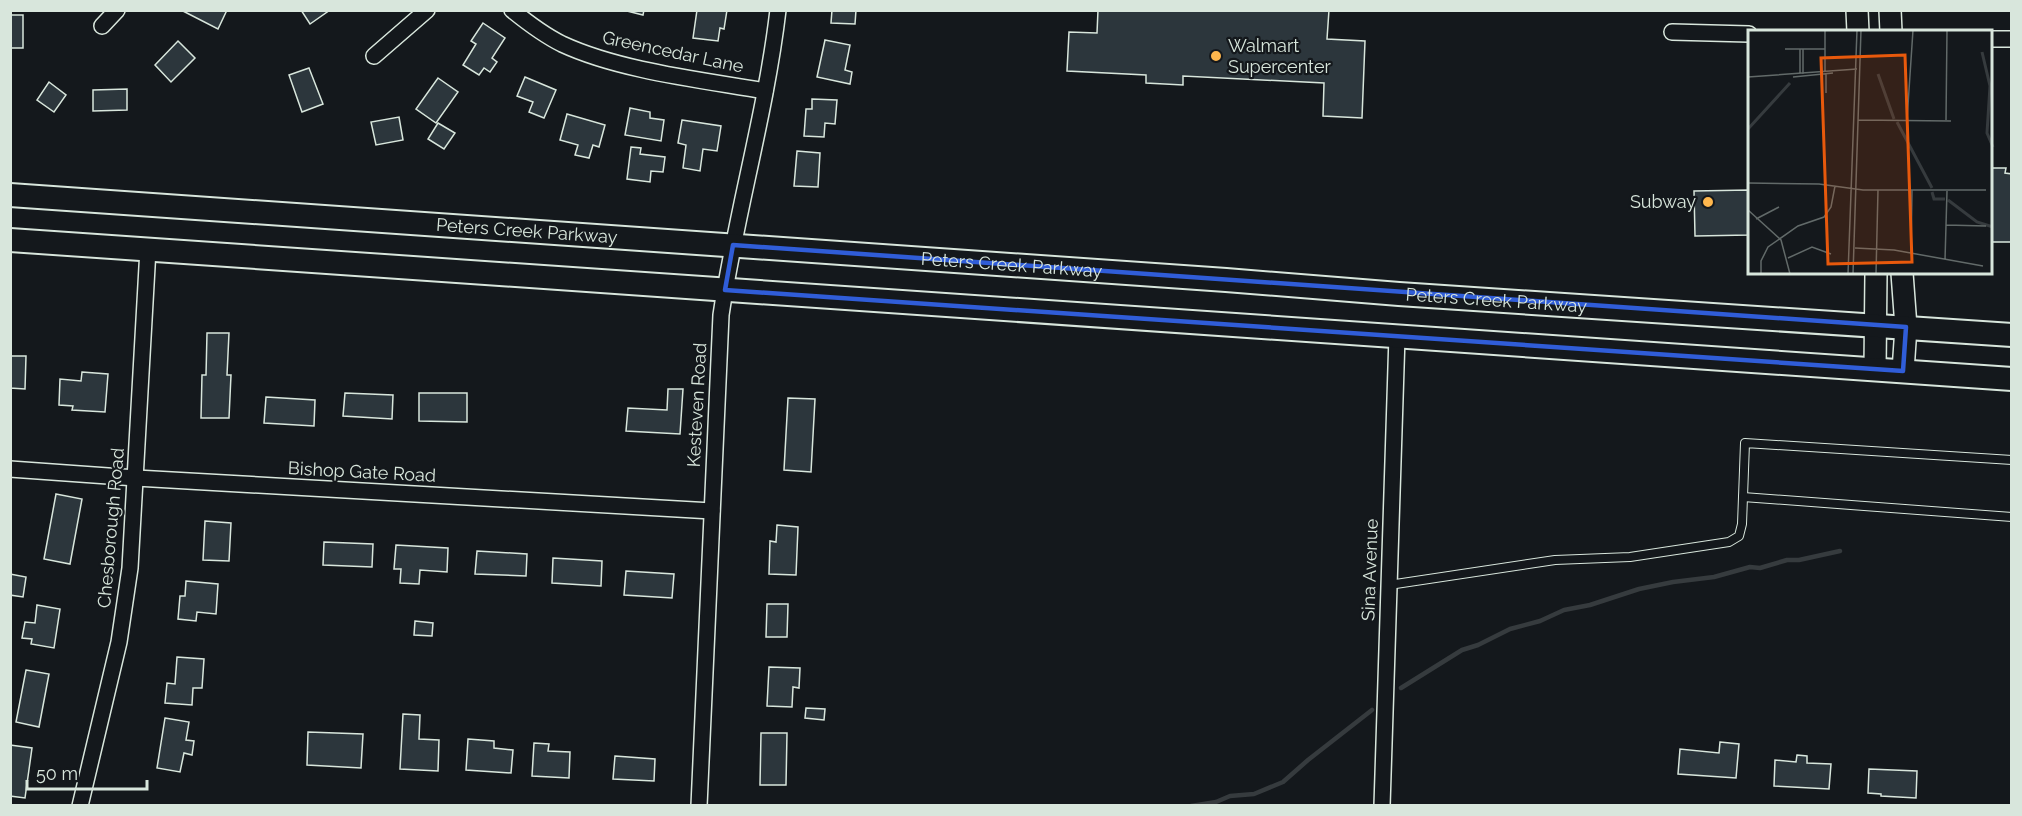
<svg xmlns="http://www.w3.org/2000/svg" width="2022" height="816" font-family="Raleway,sans-serif">
<rect width="100%" height="100%" fill="#14181c"/>
<g fill="none" stroke-linecap="round" stroke-linejoin="round">
<g stroke="#363b3e" stroke-width="4.5">
<polyline points="1401,688 1462,650 1478,645 1510,629 1540,621 1564,610 1590,605 1639,589 1673,582 1714,577 1750,567 1760,568 1787,560 1799,560 1840,551"/>
<polyline points="1191,806 1216,802 1230,796 1254,794 1283,782 1308,760 1372,710"/>
</g>
</g>
<g fill="#2c363c" stroke="#d8e6dc" stroke-width="1.5">
<polygon points="181,10 227,10 218,29"/>
<polygon points="301,10 330,10 310,24"/>
<polygon points="623,10 644,10 643,15"/>
<polygon points="697,10 727,10 724,29 720,28 718,41 693,38"/>
<polygon points="832,10 856,10 855,24 831,23"/>
<polygon points="1098,10 1329,10 1327,39 1365,41 1362,118 1323,116 1324,83 1183,76 1183,85 1146,83 1146,75 1067,71 1069,32 1097,33"/>
<rect x="10" y="15" width="13" height="33"/>
<polygon points="483,23 505,38 492,58 497,62 490,72 484,68 479,75 463,65 476,44 471,41"/>
<polygon points="825,40 850,45 845,70 852,72 850,84 817,77"/>
<polygon points="178,41 195,58 171,82 155,65"/>
<polygon points="309,68 323,104 302,112 289,75"/>
<polygon points="525,77 556,90 544,118 529,112 533,102 517,96"/>
<polygon points="438,78 458,92 436,123 416,109"/>
<polygon points="49,82 66,95 54,112 37,100"/>
<polygon points="127,89 127,110 93,111 93,90"/>
<polygon points="812,99 837,100 835,124 825,123 824,137 804,136 806,109 812,109"/>
<polygon points="630,108 650,112 650,118 664,120 661,141 625,135"/>
<polygon points="567,114 605,125 599,147 593,145 589,158 575,155 578,145 560,140"/>
<polygon points="399,117 403,140 376,145 371,122"/>
<polygon points="682,120 721,126 717,151 703,149 700,171 683,168 686,145 678,143"/>
<polygon points="438,123 455,133 444,149 428,139"/>
<polygon points="631,147 641,148 640,154 665,157 663,172 651,171 650,182 627,179"/>
<polygon points="797,151 820,153 818,187 794,186"/>
<polygon points="1990,168 2006,168 2005,173 2012,174 2012,242 1990,242"/>
<polygon points="1749,190 1749,235 1695,236 1694,191"/>
<polygon points="207,333 229,333 227,375 231,375 229,418 201,418 202,375 206,375"/>
<polygon points="10,356 26,356 25,389 10,388"/>
<polygon points="82,372 108,374 105,412 72,410 73,406 59,405 60,379 81,381"/>
<polygon points="668,389 683,389 680,434 626,431 628,408 667,410"/>
<polygon points="345,393 393,395 392,419 343,416"/>
<polygon points="419,393 467,393 467,422 419,421"/>
<polygon points="266,397 315,400 314,426 264,423"/>
<polygon points="788,398 815,399 811,472 784,470"/>
<polygon points="56,494 82,499 70,564 44,559"/>
<polygon points="205,521 231,523 229,561 203,560"/>
<polygon points="777,525 798,527 796,575 769,574 770,541 776,542"/>
<polygon points="324,542 373,544 372,567 323,565"/>
<polygon points="396,545 448,548 447,572 420,570 419,584 400,583 401,569 394,569"/>
<polygon points="477,551 527,554 526,576 475,574"/>
<polygon points="553,558 602,561 601,586 552,583"/>
<polygon points="626,571 674,574 672,598 624,595"/>
<polygon points="10,574 26,577 23,597 10,595"/>
<polygon points="186,581 218,584 216,614 197,612 196,621 178,619 180,596 185,596"/>
<polygon points="767,604 788,604 787,637 766,637"/>
<polygon points="37,605 60,609 54,648 31,644 32,639 22,638 25,622 35,623"/>
<polygon points="415,621 433,623 432,636 414,635"/>
<polygon points="177,657 204,659 202,688 193,688 192,705 165,703 167,683 175,684"/>
<polygon points="769,667 800,668 799,688 793,687 792,707 767,706"/>
<polygon points="26,670 49,674 39,727 16,722"/>
<polygon points="806,708 825,709 824,720 805,718"/>
<polygon points="403,714 420,715 419,739 439,740 438,771 400,769"/>
<polygon points="165,718 189,722 186,740 194,741 192,755 184,753 180,772 157,768"/>
<polygon points="308,732 363,734 361,768 307,765"/>
<polygon points="761,733 787,733 786,785 760,785"/>
<polygon points="468,739 494,741 494,748 513,750 511,773 466,770"/>
<polygon points="1720,742 1739,744 1736,778 1678,774 1680,749 1719,753"/>
<polygon points="534,743 549,744 548,751 570,752 569,778 532,776"/>
<polygon points="10,745 32,748 25,798 10,796"/>
<polygon points="1797,755 1807,756 1807,763 1831,764 1829,789 1774,786 1775,760 1796,762"/>
<polygon points="615,756 655,759 654,781 613,779"/>
<polygon points="1869,769 1917,771 1916,798 1881,796 1881,794 1868,793"/>
</g>
<g fill="none" stroke-linecap="round" stroke-linejoin="round">
<defs>
<g id="lane">
<polyline points="1743,497 2012,517"/>
<polyline points="1389,585 1555,560 1630,557 1729,542 1739,536 1742,524 1745,443 2012,460"/>
</g>
<g id="street">
<path d="M512 10C528 23 544 35 562 44 620 71 702 80 765 91"/>
<polyline points="102,26 117,10"/>
<polyline points="1672,32 1749,34"/>
<polyline points="1990,39 2012,39"/>
<polyline points="374,56 427,10"/>
<polyline points="10,469 136,478 712,511"/>
<polyline points="80,806 119,642 130,568 148,249"/>
<path d="M699 806 721 315C736 213 766 113 778 10"/>
<polyline points="1382,806 1397,336"/>
</g>
<g id="secondary">
<polyline points="1857,10 1858,32"/>
<polyline points="1890,10 1891,32"/>
<polyline points="1902,273 1906,327 1903,371"/>
<polyline points="1875,369 1876,273"/>
</g>
<g id="primary">
<path id="s1" d="M10 195 1226 280 1399 294 2012 335"/>
<polyline points="10,240 2012,379"/>
</g>
</defs>
<use href="#lane" stroke="#d8e6dc" stroke-width="10"/>
<use href="#street" stroke="#d8e6dc" stroke-width="18"/>
<use href="#secondary" stroke="#d8e6dc" stroke-width="24"/>
<use href="#primary" stroke="#d8e6dc" stroke-width="26"/>
<use href="#lane" stroke="#14181c" stroke-width="8"/>
<use href="#street" stroke="#14181c" stroke-width="15"/>
<use href="#secondary" stroke="#14181c" stroke-width="21"/>
<use href="#primary" stroke="#14181c" stroke-width="22"/>
</g>
<path fill="none" stroke="#305dd8" stroke-width="4.5" stroke-linejoin="round" d="M733 245 1906 327 1903 371 725 290Z"/>
<g fill="#ffb74d" stroke="#14181c" stroke-width="2">
<circle cx="1216" cy="56" r="6"/>
<circle cx="1708" cy="202" r="6"/>
</g>
<g text-anchor="middle" stroke-width="4.5" stroke-linejoin="round" paint-order="stroke">
<g font-size="18" fill="#d8e6dc" stroke="#14181c" text-anchor="start">
<text x="1228" y="52">Walmart<tspan x="1228" dy="21">Supercenter</tspan></text>
<text x="1696" y="208" text-anchor="end">Subway</text>
</g>
<g font-size="18" fill="#d8e6dc" stroke="#14181c">
<text transform="translate(673 52) rotate(12)" y="6">Greencedar Lane</text>
<text dy="6" stroke="none"><textPath href="#s1" startOffset="518">Peters Creek Parkway</textPath></text>
<text dy="6" stroke="none"><textPath href="#s1" startOffset="1004">Peters Creek Parkway</textPath></text>
<text dy="6" stroke="none"><textPath href="#s1" startOffset="1490">Peters Creek Parkway</textPath></text>
<text transform="translate(697 405) rotate(-87)" y="6">Kesteven Road</text>
<text transform="translate(362 472) rotate(3)" y="6">Bishop Gate Road</text>
<text transform="translate(111 528) rotate(-85)" y="6">Chesborough Road</text>
<text transform="translate(1370 570) rotate(-88)" y="6">Sina Avenue</text>
</g>
</g>
<g transform="translate(1748 30)">
<rect width="244" height="244" fill="#14181c"/>
<path fill="none" stroke="#363b3e" stroke-width="3" d="M234 22 242 56 239 103 245 117M130 44 146 89M149 92 184 158M0 99 42 53M184 162 186 169H197M200 170 229 192 245 197"/>
<path fill="none" stroke="#626a69" stroke-width="1.5" d="M77 0V41M37 19H77M55 19V44M52 44V19M78 44V63M0 47 109 39M45 47 85 43M110 90 203 91M159 90 165 0M198 90 199 0M0 153 71 154 115 160H238M0 180 33 210 42 244M8 189 31 177M198 195 238 196M107 218 146 220 235 236M163 223 164 160M40 228 64 217 83 224M197 230 199 161M13 244V231L20 217 50 196 76 187 83 177 87 156M100 244 109 0M105 244 113 0M128 244 130 160"/>
<path fill="#e8590c" fill-opacity="0.15" stroke="#e8590c" stroke-width="3" d="M157 25 164 232 80 234 73 28Z"/>
<rect width="244" height="244" fill="none" stroke="#d8e6dc" stroke-width="3"/>
</g>
<rect width="2022" height="816" fill="none" stroke="#d8e6dc" stroke-width="24"/>
<path d="M27 780v9h120v-9" fill="none" stroke="#d8e6dc" stroke-width="3"/>
<text x="36" y="780" font-size="18" fill="#d8e6dc" stroke="#14181c" stroke-width="4.5" paint-order="stroke">50 m</text>
</svg>
